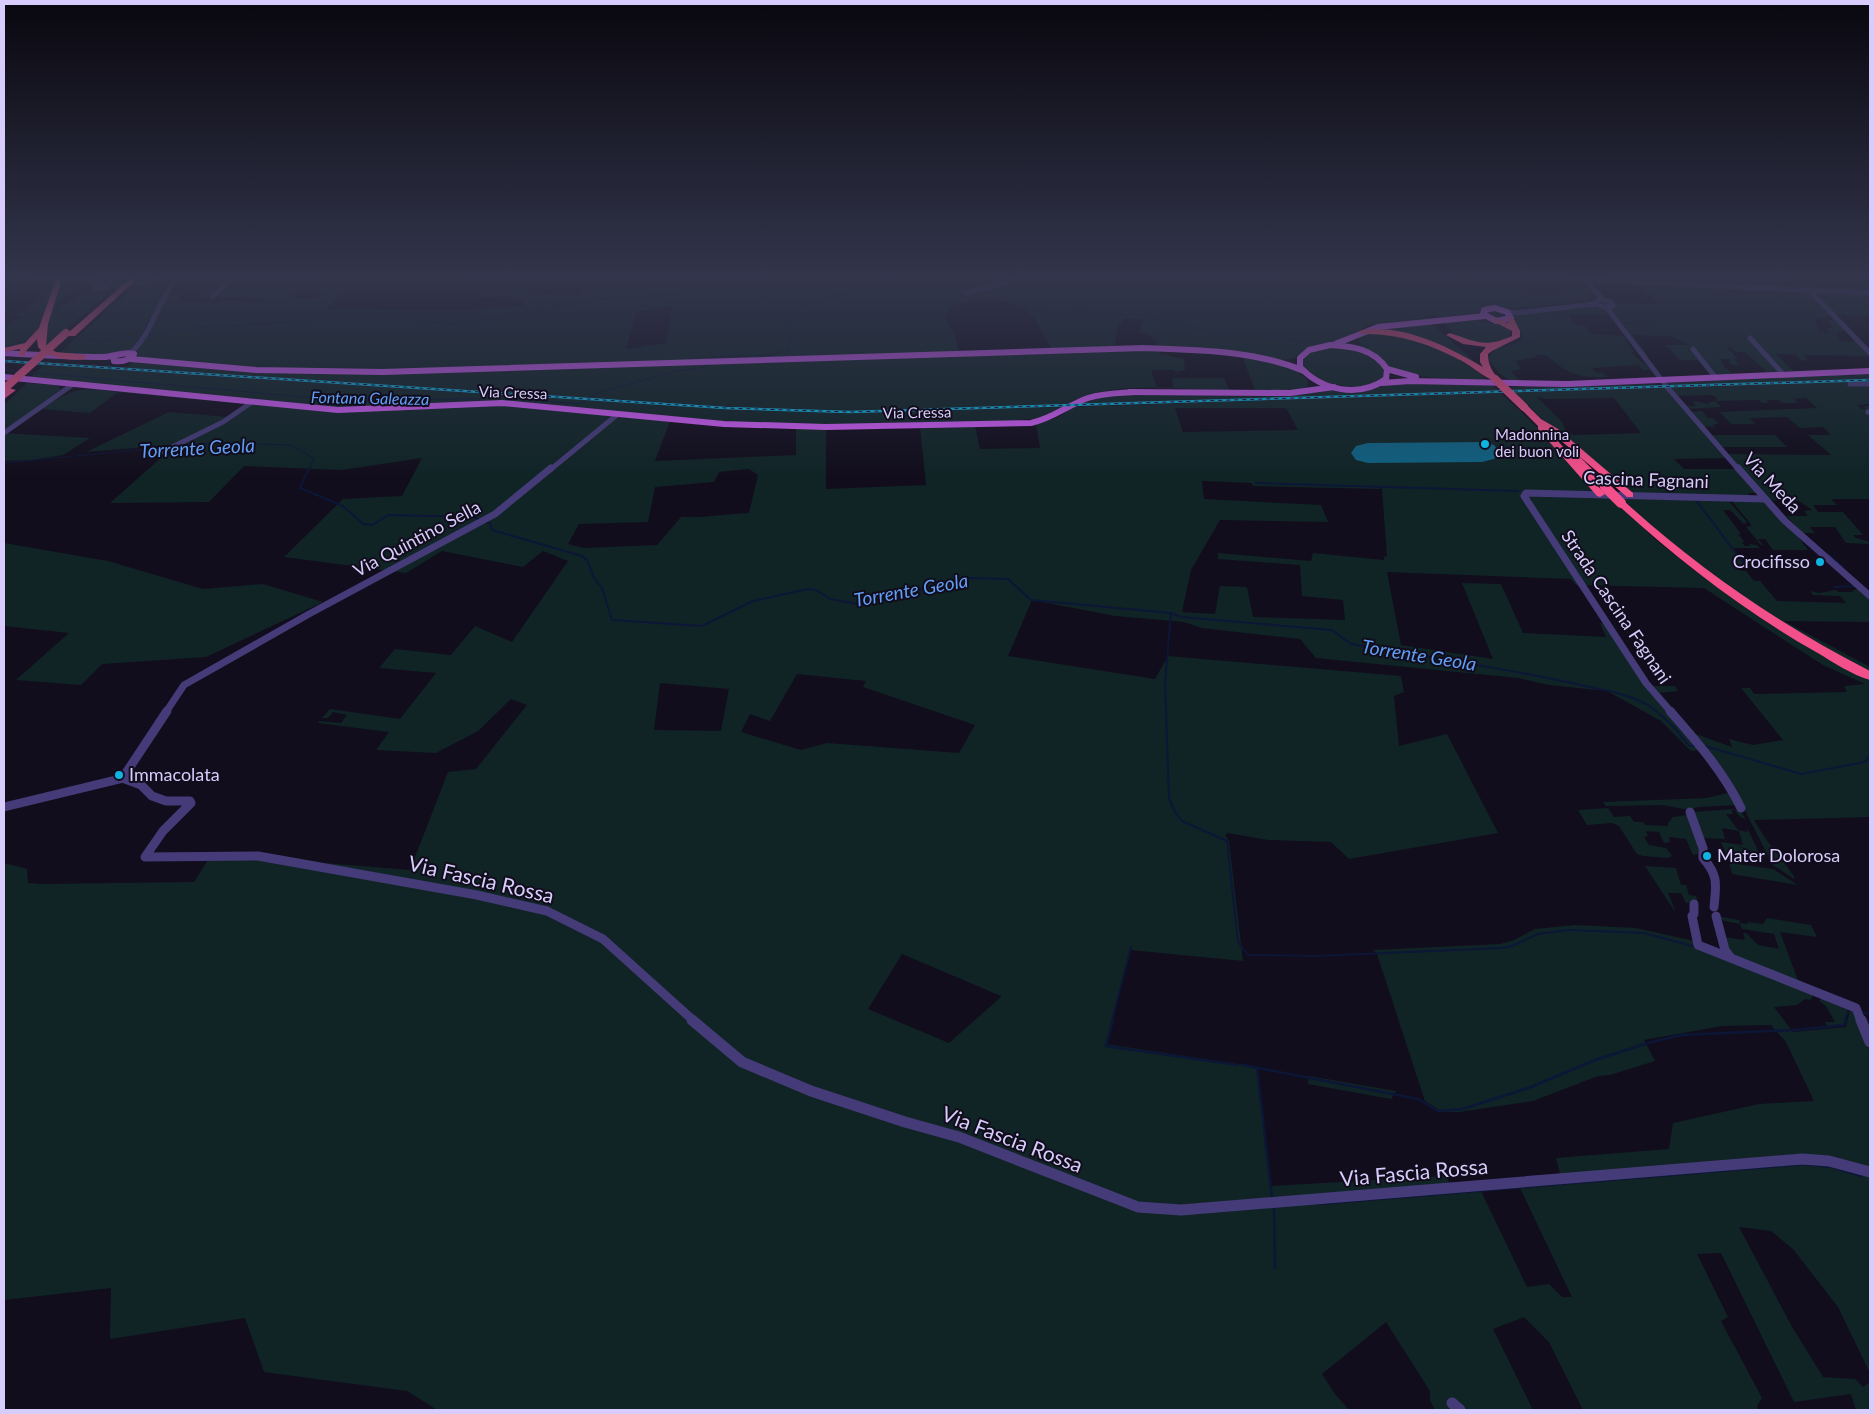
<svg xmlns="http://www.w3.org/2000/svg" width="1874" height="1414" font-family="Lato,sans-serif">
<rect width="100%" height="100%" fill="#110d1c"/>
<g fill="#102426" fill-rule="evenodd">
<path d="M4 279 55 282 38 333C30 343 16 349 4 349V328L22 316 15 315 41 298V288L4 281Z"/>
<polygon points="102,279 124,279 115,286 107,288 113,288 45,348 42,339 62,281 94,281 94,284 91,289 73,291 57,302 56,309 72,300 82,292 100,290 97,286"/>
<polygon points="174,279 165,290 132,353 83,355 59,353 137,285"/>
<polygon points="179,279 229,279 211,297 218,300 199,298 201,292 192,292 204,290 205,288 198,288 200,286 211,285 210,289 216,288 218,283 171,287"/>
<path d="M233 279 307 282 291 297C300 300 316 300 323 294L301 292 313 279H459L458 283 390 285 386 290 344 291 326 309 465 310 523 306 524 302 512 297 479 298V291L531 287 528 293 580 295 586 281H553L529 279H1434C1441 286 1449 288 1459 287L1453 279H1466V281H1475V283L1466 282 1467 287 1513 288 1525 291 1562 293 1554 280 1583 282 1594 297H1590L1586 302 1511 308 1484 307 1477 313 1438 317 1435 315H1424L1426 318 1369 325 1336 342 1305 349 1294 358 1283 360 1157 347V343L1151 336 1139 332 1144 319 1125 318 1117 328 1115 346 1052 349C1046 339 1034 314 1023 308 1008 299 967 297 952 307 949 309 946 313 943 315L954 332 959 352 1159 350 1160 354 1184 359 1185 370 1175 372 1174 370H1151L1157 387H1173L1172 378H1224L1230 391C1183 389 1105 379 1066 405L869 411 768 409 127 369 153 325 168 295 188 294 182 295 180 300 176 301 219 303 222 300 256 302 259 300V303H261L265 299 215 297 225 286 241 285 228 284ZM673 306 666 343 626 349 636 312Z"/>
<polygon points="1740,279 1870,279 1870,316 1836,315 1804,289 1830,316 1814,320 1820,332 1827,333 1828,331 1826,328 1833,328 1828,320 1835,319 1847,331 1836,332 1841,342 1857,341 1870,356 1804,355 1808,361 1801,360 1795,355 1776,354 1793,371 1767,372 1745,352 1736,352 1730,347 1727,347 1738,359 1734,359 1740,365 1732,365 1728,361 1731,360 1729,359 1720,359 1724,365 1723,365 1732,374 1710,374 1698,360 1680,360 1666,345 1689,345 1671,336 1632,335 1649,357 1646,356 1622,323 1666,324 1621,322 1611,309 1614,303 1657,304 1651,295 1646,294 1637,282 1747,286"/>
<path d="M1591 306 1604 309 1609 315 1569 314 1573 324 1585 326 1591 334 1623 336 1633 351 1631 352C1637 359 1646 363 1650 370H1643L1638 365 1592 368 1597 373H1603L1608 377C1578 378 1569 375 1546 355H1535L1536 357 1516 361 1521 369 1511 371 1520 381C1503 381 1498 371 1488 359L1496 348 1521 341 1523 338 1513 318 1515 315Z"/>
<polygon points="1479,320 1493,324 1503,324 1511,330 1509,337 1484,345 1459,339 1444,323"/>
<polygon points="1432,324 1475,362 1429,342 1376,330"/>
<path d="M1372 332C1414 338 1458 352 1489 382L1416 376 1391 368 1383 359 1360 345 1359 336Z"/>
<path d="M1320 348C1347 348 1362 349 1383 367L1384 377C1381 379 1377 383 1374 384 1356 392 1294 382 1304 356Z"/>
<path d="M1243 358C1262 361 1300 364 1308 382L1307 387 1296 391 1255 390Z"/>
<path d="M44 365 725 409 847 413 1064 407 1039 418 1030 419C851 435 671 418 493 404L670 421 655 461 796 455V428H826V489L926 485 920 427 975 426 980 449 1040 448 1036 423 1057 418 1074 407 1500 392 1536 426 1596 494 1610 496 1656 540 1695 571 1769 624 1870 679V817L1754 820 1765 838 1794 876V879L1773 865 1727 776 1703 750 1691 751 1661 721 1607 691 1549 685 1518 678 1316 658 1300 639 1201 628 1184 622 1115 616 1032 600 1008 656 1155 679 1168 656 1401 676 1404 692 1394 696 1399 746 1447 734 1498 833 1349 859 1331 842 1268 840 1228 833 1225 835 1229 841 1243 961 1130 950 1106 1044 1258 1067 1271 1186 1447 1176 1450 1186 1480 1189 1527 1287 1549 1284 1562 1297H1572L1520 1188 1804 1162 1830 1164 1870 1174V1373L1838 1307 1793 1249 1771 1231 1739 1227 1791 1325 1823 1377 1855 1379 1863 1387 1870 1382V1410H1856L1851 1394 1794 1402 1721 1253 1697 1254 1728 1317 1721 1321 1762 1398 1757 1406 1758 1410H1583L1549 1342 1524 1317 1493 1329 1533 1410H1435L1430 1400V1391L1386 1322 1322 1374 1335 1394 1349 1410H437L407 1391 264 1372 245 1318 110 1339 111 1288 4 1300V863L27 869 28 883 42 884 194 882 213 852 279 855 324 863 410 870 448 772 476 769 527 705 511 699 478 731 436 753 376 750 389 732 318 723 319 721 341 723 347 715 333 712 328 718H322L330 709 400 719 436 673 379 668 395 649 451 655 475 626 512 642 568 561 543 551 523 567 442 551 406 573 284 557 343 499 402 496 422 458 342 470 244 466 209 502 110 503 171 449V445L86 452 169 412 228 417 246 404 118 392 90 413 42 409C72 388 82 387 118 392L124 387 29 378ZM1175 408H1286L1298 430 1183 432ZM749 469 758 475 749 513C726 514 703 518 681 517L657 545 583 548 568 544 579 524 648 522 655 487 714 482 719 472ZM1202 481 1251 483 1253 486 1380 489 1379 487 1382 489 1387 556 1384 557V560L1313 553 1311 561 1218 553V559L1300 565 1302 596 1343 600 1345 620 1253 617 1247 587 1220 586 1215 614 1182 612 1191 570 1220 520 1328 522 1321 505 1204 499ZM1387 572 1571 579 1576 585 1704 588 1823 665 1865 684 1844 686 1847 692 1754 694 1750 688H1741L1783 740 1753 745 1729 739 1732 747 1696 734 1660 693 1678 691 1675 686H1645L1605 624 1600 623 1606 637 1523 633 1501 584 1462 583 1493 659 1401 645ZM797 674 866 681 863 687 975 725 959 753 827 743 801 750 741 732 750 714 770 721ZM660 683 729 689 721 731 654 730ZM902 954 1001 996V997L949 1043 868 1009Z"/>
<polygon points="1870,371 1870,379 1668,386 1666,384 1667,382 1839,373 1851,376"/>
<path d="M1870 381V404L1857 405 1862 409H1866L1863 406H1870V411H1865L1870 413V499H1833L1832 500 1837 505H1813L1818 512H1843L1863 535H1853L1856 538 1870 542V544L1846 543 1835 527H1810L1815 533H1803L1786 516H1808L1804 511 1812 510 1799 501 1766 500 1759 493H1748L1750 496 1629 493 1540 417 1515 392ZM1712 395 1717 398 1716 401 1759 400 1762 403H1769L1767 400H1778L1781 403H1798L1794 399 1806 398 1817 408 1720 412 1731 424H1755L1750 418 1787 417 1800 428 1823 427 1831 435H1808L1831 455 1726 454 1720 447H1787L1775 435H1709L1702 426 1715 427 1713 424H1719L1713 418H1708L1702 411 1690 412 1687 409 1721 407 1715 401 1709 402 1710 404C1703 404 1699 401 1692 401L1696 406H1684L1676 396ZM1536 396 1545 399 1614 398 1641 433 1573 435 1564 428 1563 423ZM1729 458 1738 469H1684L1674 459Z"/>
<polygon points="27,383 56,385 61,390 4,431 4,405"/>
<polygon points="1634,383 1667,386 1513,391 1510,387"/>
<polygon points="1387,384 1468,384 1494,386 1499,391 1077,405 1104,395 1282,394 1319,388 1357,392 1367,391"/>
<polygon points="4,433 90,438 63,455 32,460 4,461"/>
<path d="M1621 497 1727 499 1747 522 1744 524 1730 510H1723L1741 534H1738L1744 541 1742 543 1745 546H1750L1749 544 1757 545 1760 548H1733L1749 568 1739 569 1741 571H1746L1754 581H1760L1777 601 1846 603 1840 596 1813 595 1810 591 1819 593 1836 590 1838 592H1854L1852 590 1859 589 1870 599V622L1784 621 1870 667V672C1780 623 1692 571 1621 497Z"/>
<polygon points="1731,500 1764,501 1793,530 1808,550 1773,550 1765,539 1758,539 1763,545 1761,545 1746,527 1751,526 1750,523"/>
<polygon points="4,543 108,561 203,589 263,584 323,602 206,657 102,664 81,685 16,680 69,633 4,626"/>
<polygon points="1732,792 1739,805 1698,807 1689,810 1663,805 1606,806 1603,802 1706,798"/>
<polygon points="1608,808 1614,817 1630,816 1634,822 1643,822 1645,825 1668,826 1668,823 1673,817 1688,815 1700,850 1698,850 1699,854 1693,855 1686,839 1669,837 1670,842 1664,843 1659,832 1646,831 1648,836 1644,837 1649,845 1666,848 1672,856 1668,858 1643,856 1637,854 1619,826 1612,823 1587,825 1578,810"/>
<polygon points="1733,809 1741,811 1746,820 1739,816 1735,810 1731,810 1733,814 1726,814 1738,830 1748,832 1746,825 1759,853 1735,845 1760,855 1764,863 1726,854 1721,842 1743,845 1739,831 1722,828 1725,839 1702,838 1694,812"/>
<polygon points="1729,863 1773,869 1798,885 1732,874"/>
<polygon points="1645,866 1676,868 1681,885 1686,885 1689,895 1696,896 1698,902 1686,903 1681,893 1668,893 1676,913"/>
<polygon points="1717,916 1739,920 1740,923 1748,924 1747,922 1763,924 1767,918 1811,925 1817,937 1780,932 1799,983 1731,955 1725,937 1743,940 1745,938 1743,933 1746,933 1758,945 1779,949 1774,934 1742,929 1740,924 1725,921"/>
<polygon points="1575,925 1636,928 1694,941 1811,994 1813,997 1810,1000 1805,999 1797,1005 1774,1007 1793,1032 1846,1027 1850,1010 1854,1012 1870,1052 1870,1170 1829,1158 1561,1177 1556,1158 1669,1149 1673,1123 1759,1104 1814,1101 1786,1042 1771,1025 1722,1026 1644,1040 1655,1061 1610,1075 1598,1076 1533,1101 1460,1112 1443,1112 1425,1101 1377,954 1373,950 1500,944 1514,940 1535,929"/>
<polygon points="1822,998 1848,1009 1843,1025 1827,1026 1825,1022 1835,1022 1826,1006 1819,1001"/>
<polygon points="1309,1076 1396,1091 1391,1099 1308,1084"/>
</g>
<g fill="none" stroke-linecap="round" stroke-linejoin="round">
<g stroke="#0c1636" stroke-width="1">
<polyline points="10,279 53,283"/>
<polyline points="994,279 1000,281"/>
<polyline points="101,282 121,280"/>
<polyline points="62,283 93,283"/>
<polyline points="1004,284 1011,297 1027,306 1048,310 1075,310 1113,315 1137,314 1215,333 1238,333 1323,344"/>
<polyline points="76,340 102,341 193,328 307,321 413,321 453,324 494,319 597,299 672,295 749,279"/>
<polyline points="1362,345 1429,346"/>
<polyline points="1441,346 1486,348"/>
<polyline points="7,348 16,343 26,342"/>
<polyline points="1496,348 1533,341"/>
<polyline points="710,359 710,357 771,355 787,350 793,332 783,312 893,279"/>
<polyline points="4,370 20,371"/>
<polyline points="27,372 117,380"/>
<polyline points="124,381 350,401 505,398 581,404 585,401"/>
<polyline points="589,398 597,393 676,371 706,367 708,364"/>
<polyline points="179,445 216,443 292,445 314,459 309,470"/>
<polyline points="4,463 167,447"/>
</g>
<g stroke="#0c1636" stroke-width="2">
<polyline points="309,468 300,488 343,506 363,524 373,525 388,515 473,517 480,520"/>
<polyline points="1256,483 1518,491"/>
<polyline points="1696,500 1747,568"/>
<path d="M485 522 490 523 492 530 582 556 587 560 594 578 602 588 612 620 702 626 753 601 808 589 816 590 830 599 858 604 969 578 1008 579 1031 600 1171 613 1181 617 1332 630 1351 644C1425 657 1499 667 1572 683 1597 689 1624 692 1646 704 1663 714 1677 730 1689 746H1695"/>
<polyline points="1828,554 1843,567"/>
<polyline points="1834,587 1856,586"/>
<polyline points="1171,613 1165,683 1169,798 1175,812 1182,821 1227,841 1238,942 1248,955 1316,956 1502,948 1512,946 1538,934 1569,930 1644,933 1696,947"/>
<polyline points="1705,746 1801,774 1865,762 1870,755"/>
<polyline points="1861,1012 1870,1014"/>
<polyline points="1112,1021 1131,947"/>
<polyline points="1845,1021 1849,1009"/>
</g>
<g stroke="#0c1636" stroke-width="2.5">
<polyline points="1113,1020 1106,1046 1238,1065"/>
<polyline points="1243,1065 1418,1099 1438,1111 1463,1109 1531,1087 1595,1060 1648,1043 1681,1035 1794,1030 1844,1025 1846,1020"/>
<polyline points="1257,1068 1272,1198"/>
<polyline points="1318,1204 1804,1164 1832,1167 1861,1176"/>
<polyline points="1275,1268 1274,1208 1276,1207"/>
</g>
<polygon fill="#106080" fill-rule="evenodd" points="1482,442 1494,445 1499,452 1494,459 1482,462 1368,463 1356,460 1351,453 1356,446 1368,443"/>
<polyline stroke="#2f2a3d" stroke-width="5" stroke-dasharray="5 2.5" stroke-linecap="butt" points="105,288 139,283"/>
<g stroke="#453b78" stroke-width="5">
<polyline points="33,279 55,280"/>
<polyline points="1568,279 1870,293"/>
<polyline points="1584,279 1603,300"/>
<polyline points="63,280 95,280 97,281 95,288 105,288"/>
<polyline points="139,283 162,279"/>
<polyline points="1808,289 1870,353"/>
<polyline points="966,293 1017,279"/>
<polyline points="213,296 231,279"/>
<polygon points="1600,299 1611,302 1613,306 1604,307 1594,303"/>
<polyline points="1607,308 1667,387 1739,470"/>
<polyline points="1504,311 1516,313 1595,304"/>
<polyline points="1750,338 1784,375"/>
<polyline points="1693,349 1716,378"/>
<path d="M131 353C153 332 157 301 177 279"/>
<polyline points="1850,384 1870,384"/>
<polyline points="1868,412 1870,412"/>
<polyline points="4,433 72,385"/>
<polyline points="162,452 223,422 252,402"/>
<polyline points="550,470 618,414"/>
</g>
<g stroke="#453b78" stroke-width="7">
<polyline points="1738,468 1785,521 1870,596"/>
<polyline points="166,712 184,685 309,614 495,514 551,468"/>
<polyline points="1671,712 1646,683 1524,496 1526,493 1765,499"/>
</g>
<g stroke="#453b78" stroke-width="9">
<polyline points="167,711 124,776 125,779 141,785 152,796 166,801 190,801 191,803 163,831 145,857 258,856 477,895 547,911 603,939 694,1021"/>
<path d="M1670 711C1697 742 1723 771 1741 808"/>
<polyline points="4,807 124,778"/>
<path d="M1690 812 1703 848V858C1719 876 1716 885 1714 907"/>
<polyline points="1694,904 1694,914 1692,916 1698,945 1856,1008 1861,1021"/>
<polyline points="1716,916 1725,950 1731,958"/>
</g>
<g stroke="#453b78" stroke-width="11">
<polyline points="692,1020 742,1062 811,1091 905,1122 959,1137 1138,1207 1181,1210 1802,1159 1829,1161 1870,1172"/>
<polyline points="1861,1020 1870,1042"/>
<polyline points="1452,1403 1460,1410"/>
</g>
<g stroke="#cd5bf3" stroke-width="6">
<polygon points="1495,308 1507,312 1511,318 1496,321 1483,314 1484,310"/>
<polyline points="1335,344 1378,327 1485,316"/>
<path d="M1330 345C1352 346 1374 349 1387 369L1386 379C1359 398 1322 391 1300 367V358L1309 350Z"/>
<path d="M4 353C37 355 70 357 103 357 114 357 123 351 134 354 129 361 122 362 114 361V357"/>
<path d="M131 359 256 370 382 372 1143 348C1197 350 1254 350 1304 371"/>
<polyline points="1387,369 1416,377"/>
<path d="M4 377 338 410 502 403 724 424 826 427 1031 423C1052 419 1068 405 1088 398 1103 393 1120 393 1135 392"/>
<polyline points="1382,383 1410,381 1567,384 1870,371"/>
<polyline points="1130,392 1290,393 1334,387"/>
</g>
<g fill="#f34f8a" fill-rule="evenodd">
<path d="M56 279H62L48 324 46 346 56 352 86 355V359C71 361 48 359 38 347L37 339 26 351 25 356H19L20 349 4 352V348L25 343 39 328Z"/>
<polygon points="130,279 137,279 75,336 69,336 69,332"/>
<path d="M1507 317 1514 319 1520 331V337L1492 351 1488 354C1488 364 1492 372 1499 379L1495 381C1483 377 1473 367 1462 361 1430 344 1398 333 1362 334L1358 332C1363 329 1367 330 1373 329 1412 328 1450 348 1483 367L1480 362V354L1486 347 1463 344 1446 335 1450 333C1477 342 1485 348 1512 336V331L1491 320 1495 318 1508 323Z"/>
<polygon points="9,388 16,390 4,399 4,393"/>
<polygon points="1521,405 1527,405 1541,419 1558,429 1633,493 1633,497 1627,497 1552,433 1549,431 1573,458 1580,457 1608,485 1608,489 1602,489 1589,476 1605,494 1600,497 1597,496 1538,429 1538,426 1521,409"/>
<path d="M1621 500 1624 501C1699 569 1780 625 1870 671V680C1852 675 1833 662 1816 652 1744 611 1679 561 1618 505V501Z"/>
</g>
<defs>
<polyline id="rail" points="4,361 726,408 850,412 1870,380"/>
</defs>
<use href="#rail" stroke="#10b4e3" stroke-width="2.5"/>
<use href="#rail" stroke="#110d1c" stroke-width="1" stroke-dasharray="4" stroke-linecap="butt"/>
<g stroke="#f34f8a" stroke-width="8">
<polyline points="1495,379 1524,407"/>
<polyline points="4,389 66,333"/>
</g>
<polyline stroke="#f34f8a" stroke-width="10" points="1605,487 1621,503"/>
</g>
<linearGradient id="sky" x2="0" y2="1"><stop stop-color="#09070f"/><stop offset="0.58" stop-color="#32354b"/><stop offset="1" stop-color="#32354b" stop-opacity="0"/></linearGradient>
<rect width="1874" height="477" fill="url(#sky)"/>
<g fill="#10b4e3" stroke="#110d1c" stroke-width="2">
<circle cx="1485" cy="444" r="5"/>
<circle cx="1820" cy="562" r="5"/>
<circle cx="119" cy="775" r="5"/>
<circle cx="1707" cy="856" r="5"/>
</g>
<g text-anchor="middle" stroke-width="4" stroke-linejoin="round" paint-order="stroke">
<g font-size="15" fill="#d7ccfb" stroke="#110d1c">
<text transform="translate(513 393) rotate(2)" y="5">Via Cressa</text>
<text transform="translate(917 413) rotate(-1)" y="5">Via Cressa</text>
</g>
<g font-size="15" fill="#d7ccfb" stroke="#110d1c" text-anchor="start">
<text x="1495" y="440">Madonnina<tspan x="1495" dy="17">dei buon voli</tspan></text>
</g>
<g font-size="16" font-style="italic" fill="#619ef4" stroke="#110d1c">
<text transform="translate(370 398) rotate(1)" y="6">Fontana Galeazza</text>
</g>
<g font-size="18" fill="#d7ccfb" stroke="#110d1c">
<text transform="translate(1646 480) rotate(2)" y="6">Cascina Fagnani</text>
<text transform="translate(1772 483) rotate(47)" y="6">Via Meda</text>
<text transform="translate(417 539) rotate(-28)" y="6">Via Quintino Sella</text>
<text transform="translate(1616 607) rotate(56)" y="6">Strada Cascina Fagnani</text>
</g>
<g font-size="18" fill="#d7ccfb" stroke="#110d1c" text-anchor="start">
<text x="1810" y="568" text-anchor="end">Crocifisso</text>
<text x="129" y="781">Immacolata</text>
<text x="1717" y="862">Mater Dolorosa</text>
</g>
<g font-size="19" font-style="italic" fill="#619ef4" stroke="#110d1c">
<text transform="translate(197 448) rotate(-3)" y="7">Torrente Geola</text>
<text transform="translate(911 590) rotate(-10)" y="7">Torrente Geola</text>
<text transform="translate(1419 655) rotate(9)" y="7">Torrente Geola</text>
</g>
<g font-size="21" fill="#d7ccfb" stroke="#110d1c">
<text transform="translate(481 880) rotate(13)" y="7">Via Fascia Rossa</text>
<text transform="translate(1012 1140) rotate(21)" y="7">Via Fascia Rossa</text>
<text transform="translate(1414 1173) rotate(-5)" y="7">Via Fascia Rossa</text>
</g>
</g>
<rect width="1874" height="1414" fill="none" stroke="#d7ccfb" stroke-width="10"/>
</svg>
